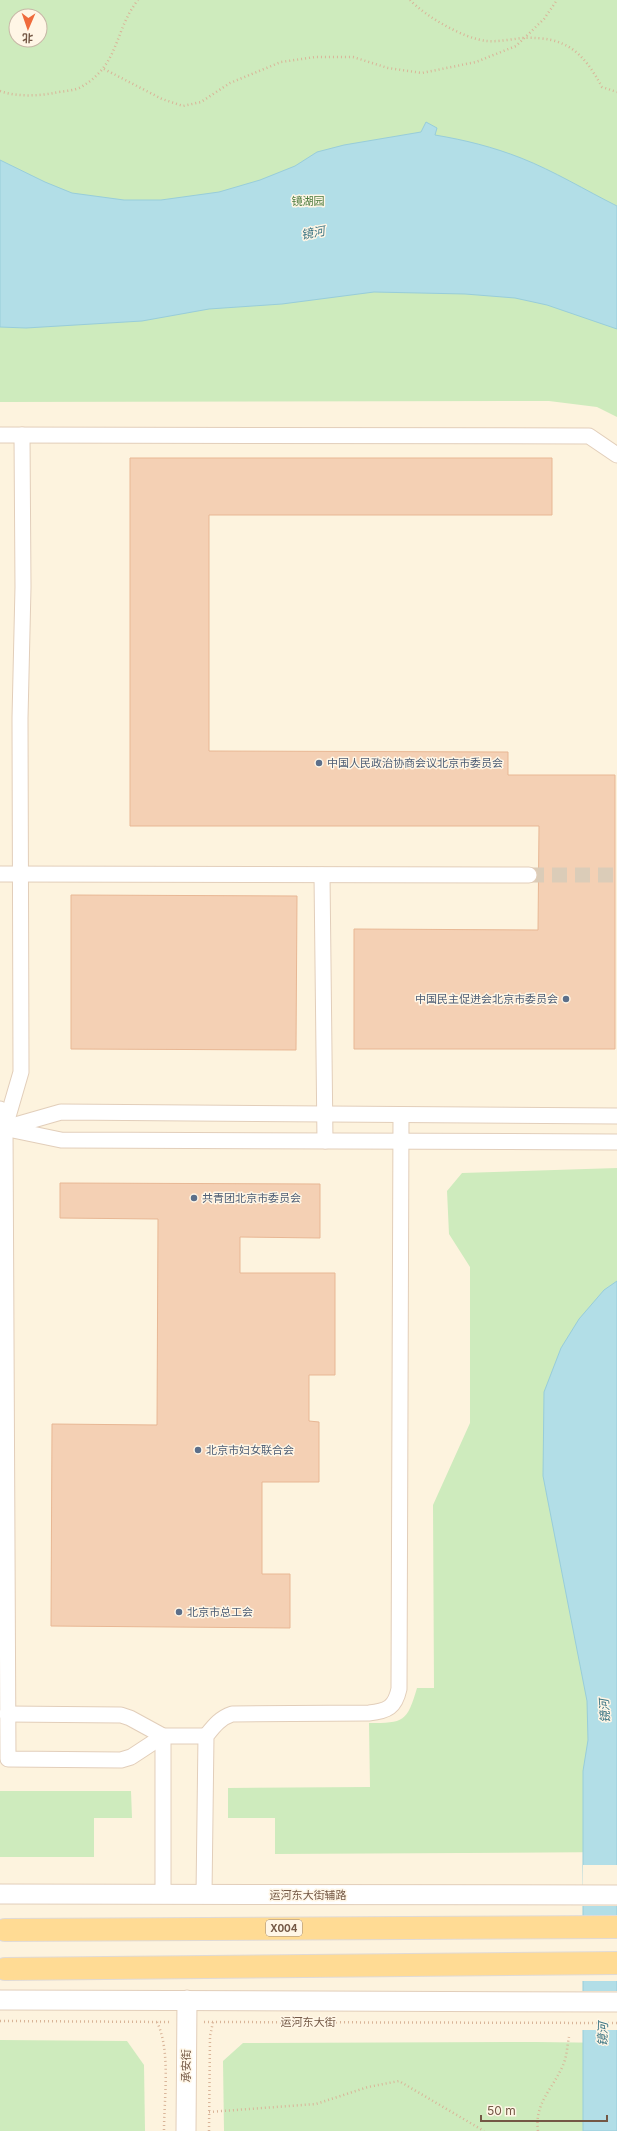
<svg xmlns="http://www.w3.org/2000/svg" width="617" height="2131" font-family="Inter,'Noto Sans SC',sans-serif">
<rect width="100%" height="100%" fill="#fdf3de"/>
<g fill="#ceebbd" fill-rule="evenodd">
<path d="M0 0H617V417L597 407 549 401 0 402ZM16 16H40V40H16Z"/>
<path d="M617 1168V1852L275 1854V1818H228V1788L370 1787 369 1723C404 1723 407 1722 417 1688H434L433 1505 470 1423V1267L449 1234 447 1191 462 1173Z"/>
<polygon points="0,1791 131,1791 132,1818 94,1818 94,1857 0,1857"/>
<polygon points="0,2040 127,2041 144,2065 145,2131 0,2131"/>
<polygon points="536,2042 617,2043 617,2131 224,2131 223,2061 243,2043"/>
</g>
<g fill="#b2dee7" stroke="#98cdda">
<path d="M426 122 437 128 435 135C465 140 493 147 521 158 554 171 585 190 617 206V329L547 305 515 298 465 294 374 292 282 304 209 309 142 321 26 328 0 327V160L45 182 72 193 124 200H161L219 192 260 180 295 166 317 152 344 145 421 132Z"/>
<polygon points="617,1281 617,2131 583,2131 583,1771 588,1740 587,1701 543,1476 544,1392 561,1348 579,1319 604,1290"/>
</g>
<g fill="#fdf3de">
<polygon points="583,1865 617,1865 617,1906 582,1906"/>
<rect x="582" y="1918" width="35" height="63"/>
<rect x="582" y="1991" width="35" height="39"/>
</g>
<g fill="#f4d0b4" stroke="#e8b794">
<polygon points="130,458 552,458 552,515 209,515 209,751 508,752 508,775 615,775 615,1049 354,1049 354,929 538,930 539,826 130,826"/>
<polygon points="71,895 297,896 296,1050 71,1049"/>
<polygon points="60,1183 320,1184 320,1238 240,1237 240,1273 335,1273 335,1375 309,1375 309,1421 319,1422 319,1482 262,1482 262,1574 290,1574 290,1628 51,1626 52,1424 157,1425 158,1219 60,1218"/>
</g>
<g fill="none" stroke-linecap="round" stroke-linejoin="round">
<polyline stroke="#dbccb8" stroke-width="15" stroke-dasharray="15 8" stroke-linecap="butt" points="529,875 617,875"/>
<defs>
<g id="minor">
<polyline points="0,435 589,436 617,455"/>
<polyline points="0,874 529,875"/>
<polyline points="322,875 325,1141"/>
<polyline points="0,1109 5,1128 8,1759 121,1760 131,1757 163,1736"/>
<polyline points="5,1127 21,1072 20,718 23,587 22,435"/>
<polyline points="5,1128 61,1112 617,1116"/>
<polyline points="8,1129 61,1140 617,1142"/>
<polyline points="7,1714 121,1715 130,1718 163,1736 206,1736"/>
<polyline points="163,1894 163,1736"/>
<path d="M204 1895 206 1736C214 1726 220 1718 232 1714L369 1713C388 1711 395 1707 399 1689L401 1115"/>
</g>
<g id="tertiary">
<polyline points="0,1894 617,1895"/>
<polyline points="0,2000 617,2002"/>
<polyline points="186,2131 187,2000"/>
</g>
<g id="primary">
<polyline points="5,1930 617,1927"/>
<polyline points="5,1969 617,1963"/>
</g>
</defs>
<use href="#minor" stroke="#e2ceba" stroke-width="17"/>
<use href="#tertiary" stroke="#e2ceba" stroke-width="21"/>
<use href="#primary" stroke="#e0dad6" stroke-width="24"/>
<g stroke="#d9b498" stroke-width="2.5" stroke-dasharray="1 3" stroke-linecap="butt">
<path d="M410 0C425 16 464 39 487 41 499 42 512 39 523 38 566 36 583 52 602 87L617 92"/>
<polyline points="104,69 162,99 183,106 201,102 230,83 281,62 315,57 353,57 388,68 422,73 476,62 516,46 544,19 557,0"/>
<path d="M0 91C17 97 37 96 54 93 62 91 74 91 81 87 120 65 114 30 138 0"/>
<polyline points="0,2021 169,2022"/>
<path d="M157 2022C171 2051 164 2098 164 2131"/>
<polyline points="204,2022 617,2023"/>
<polyline points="209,2112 316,2104 368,2087 399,2081 484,2131"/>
<polyline points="209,2131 210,2036 213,2022"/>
<path d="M538 2131C534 2103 553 2089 563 2065 567 2057 567 2046 569 2037"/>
</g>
<use href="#minor" stroke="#fff" stroke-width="15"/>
<use href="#tertiary" stroke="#fff" stroke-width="19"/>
<use href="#primary" stroke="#ffdb94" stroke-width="22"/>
</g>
<g fill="#5c6f8a" stroke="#fff6e6" stroke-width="1.5">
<circle cx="319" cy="763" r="4"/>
<circle cx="566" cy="999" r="4"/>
<circle cx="194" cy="1198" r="4"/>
<circle cx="198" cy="1450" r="4"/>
<circle cx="179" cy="1612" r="4"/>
</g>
<g text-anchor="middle" stroke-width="3" stroke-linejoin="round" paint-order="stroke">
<rect fill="#fff6e6" stroke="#9e8775" stroke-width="1" x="266" y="1920" width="36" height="16" rx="3"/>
<g font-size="10" font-weight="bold" fill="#745845">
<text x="284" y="1932">X004</text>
</g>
<g font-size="11" fill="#4c7b3d" stroke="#fff6e6">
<text x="308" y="205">镜湖园</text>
</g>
<g font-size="11" fill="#4e5e75" stroke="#fff6e6" text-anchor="start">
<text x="327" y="767">中国人民政治协商会议北京市委员会</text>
<text x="558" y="1003" text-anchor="end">中国民主促进会北京市委员会</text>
<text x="202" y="1202">共青团北京市委员会</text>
<text x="206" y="1454">北京市妇女联合会</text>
<text x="187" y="1616">北京市总工会</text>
</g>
<g font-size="11" fill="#745845" stroke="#fff6e6">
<text x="308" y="1899">运河东大街辅路</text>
<text x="308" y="2026">运河东大街</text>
<text transform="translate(186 2066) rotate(-90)" y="4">承安街</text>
</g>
<g font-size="12" font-style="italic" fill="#3b7483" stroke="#fff6e6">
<text transform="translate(313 233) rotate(-11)" y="4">镜河</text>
<text transform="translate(605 1711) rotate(-94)" y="4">镜河</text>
<text transform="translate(603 2034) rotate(-88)" y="4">镜河</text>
</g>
</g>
<g transform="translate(28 28) rotate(182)"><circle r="19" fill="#fff6e6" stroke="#c7b7a6"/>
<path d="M0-3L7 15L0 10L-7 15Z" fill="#ef6b3c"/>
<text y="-6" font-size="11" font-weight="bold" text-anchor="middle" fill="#745845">北</text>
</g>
<path d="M481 2115v6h126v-6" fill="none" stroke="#745845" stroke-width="2"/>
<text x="487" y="2115" font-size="12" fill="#745845" stroke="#fff6e6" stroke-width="3" paint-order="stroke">50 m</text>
</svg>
